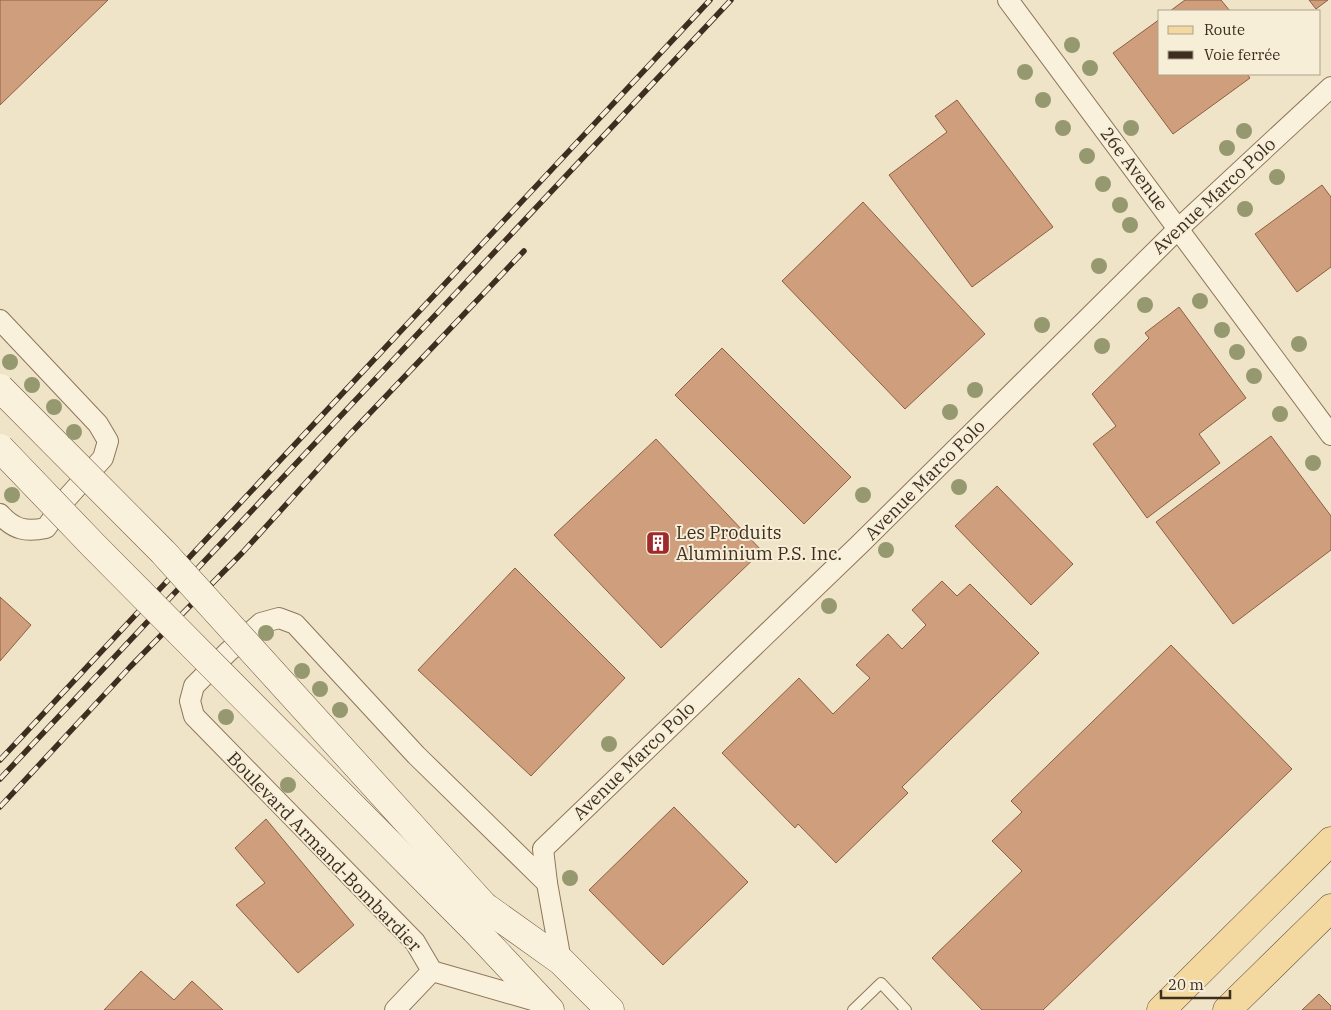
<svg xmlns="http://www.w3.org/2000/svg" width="1331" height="1010" font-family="'IBM Plex Serif',serif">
<rect width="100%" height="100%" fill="#f0e4c8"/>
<g fill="#cf9f7d" stroke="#8d5f41">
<polygon points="0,0 108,0 0,105"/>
<polygon points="1185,0 1221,0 1230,11 1170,11"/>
<polygon points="1309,0 1328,0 1316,9"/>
<polygon points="1160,19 1160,74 1247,74 1250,78 1173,134 1113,53"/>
<polygon points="957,100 1053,227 972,287 889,175 947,132 935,116"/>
<polygon points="1322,185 1331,197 1331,267 1297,292 1255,234"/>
<polygon points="863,202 985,334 905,409 782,281"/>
<polygon points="1179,307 1246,398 1199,434 1220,463 1147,518 1093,444 1116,426 1092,394 1149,338 1145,333"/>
<polygon points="722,348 851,477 804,524 675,395"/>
<polygon points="1271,436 1331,516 1331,550 1233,624 1156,522"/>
<polygon points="656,439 762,551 661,648 554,535"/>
<polygon points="997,486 1073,564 1031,605 955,526"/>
<polygon points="515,568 625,678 531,776 418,670"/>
<polygon points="942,581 957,596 970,584 1039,653 902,787 908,793 836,863 798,824 795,828 722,753 799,678 833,714 870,678 856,665 888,634 902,649 926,625 912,610"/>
<polygon points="0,597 31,625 0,661"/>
<polygon points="1171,645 1292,769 1043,1010 982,1010 932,958 1022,871 992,841 1022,812 1011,801"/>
<polygon points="674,807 748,882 663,965 589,890"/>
<polygon points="266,819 354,925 298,973 236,905 265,883 235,848"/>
<polygon points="141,971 174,1000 192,981 223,1010 104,1010"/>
<polygon points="1319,994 1331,1006 1331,1010 1302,1010"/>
</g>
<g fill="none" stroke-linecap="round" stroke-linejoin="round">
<defs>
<polyline id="lane" points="853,1010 881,983 906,1010"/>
<g id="street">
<polyline points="1008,0 1331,435"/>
<path d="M0 320 98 424 108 441 103 458 67 498 46 528C26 532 14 530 0 514"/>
<polyline points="561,961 547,883 543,849 860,544 1178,229 1331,87"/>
<polyline points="543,1003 432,971 415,942 194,716 190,701 194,686 228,652 261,623 279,618 295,624 416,755 547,883"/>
<polyline points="395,1010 432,971"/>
</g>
<g id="secondary">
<polyline points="484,906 561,961 610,1010"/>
<polyline points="475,930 550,1010"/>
</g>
<g id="primary">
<polyline points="1161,1010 1331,841"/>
<polyline points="1227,1010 1331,908"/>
</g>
</defs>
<use href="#lane" stroke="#8d765c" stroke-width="12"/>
<use href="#street" stroke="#8d765c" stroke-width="22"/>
<use href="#secondary" stroke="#6f573f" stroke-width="29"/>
<use href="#primary" stroke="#5b4430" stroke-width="29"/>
<use href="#lane" stroke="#faf1dc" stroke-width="10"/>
<use href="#street" stroke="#faf1dc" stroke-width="20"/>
<use href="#secondary" stroke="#faf1dc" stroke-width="28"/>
<use href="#primary" stroke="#f3d9a0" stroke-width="28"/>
<defs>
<g id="rail">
<polyline points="0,760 710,0"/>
<polyline points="0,779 731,0"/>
<polyline points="0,807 130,667 243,552 350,434 524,251"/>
</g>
</defs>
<use href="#rail" stroke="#3d2e20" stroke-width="5.5"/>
<use href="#rail" stroke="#f7eed8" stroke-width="4" stroke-dasharray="11" stroke-linecap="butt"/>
<defs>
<g id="secondary-bridge">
<polyline points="0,388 163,552 484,906"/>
<polyline points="0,448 94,546 475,930"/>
</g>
</defs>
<use href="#secondary-bridge" stroke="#6f573f" stroke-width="29" stroke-linecap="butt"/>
<use href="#secondary-bridge" stroke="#faf1dc" stroke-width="28"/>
</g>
<g fill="#96986f">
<circle cx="1072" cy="45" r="8"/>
<circle cx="1090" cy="68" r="8"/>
<circle cx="1025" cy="72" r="8"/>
<circle cx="1043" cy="100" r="8"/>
<circle cx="1063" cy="128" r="8"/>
<circle cx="1131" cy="128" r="8"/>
<circle cx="1244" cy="131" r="8"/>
<circle cx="1227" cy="148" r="8"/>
<circle cx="1087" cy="156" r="8"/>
<circle cx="1277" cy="177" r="8"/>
<circle cx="1103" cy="184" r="8"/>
<circle cx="1120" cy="205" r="8"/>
<circle cx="1245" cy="209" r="8"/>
<circle cx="1130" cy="225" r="8"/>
<circle cx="1099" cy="266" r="8"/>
<circle cx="1200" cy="301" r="8"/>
<circle cx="1145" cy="305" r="8"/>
<circle cx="1042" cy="325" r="8"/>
<circle cx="1222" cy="330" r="8"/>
<circle cx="1299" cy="344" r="8"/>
<circle cx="1102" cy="346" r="8"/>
<circle cx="1237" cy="352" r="8"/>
<circle cx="10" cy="362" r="8"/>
<circle cx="1254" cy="376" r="8"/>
<circle cx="32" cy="385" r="8"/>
<circle cx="975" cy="390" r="8"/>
<circle cx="54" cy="407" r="8"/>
<circle cx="950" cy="412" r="8"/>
<circle cx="1280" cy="414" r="8"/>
<circle cx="74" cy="432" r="8"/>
<circle cx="1313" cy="463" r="8"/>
<circle cx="959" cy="487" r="8"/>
<circle cx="12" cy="495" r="8"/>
<circle cx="863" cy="495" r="8"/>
<circle cx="886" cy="550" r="8"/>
<circle cx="829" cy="606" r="8"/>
<circle cx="266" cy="633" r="8"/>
<circle cx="302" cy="671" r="8"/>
<circle cx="320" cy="689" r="8"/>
<circle cx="340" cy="710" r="8"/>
<circle cx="226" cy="717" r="8"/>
<circle cx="609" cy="744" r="8"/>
<circle cx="288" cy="785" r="8"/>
<circle cx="570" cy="878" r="8"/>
</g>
<defs>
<symbol id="building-square" viewBox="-11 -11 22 22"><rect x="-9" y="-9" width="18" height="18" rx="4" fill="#9e2a2b" stroke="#f7eed8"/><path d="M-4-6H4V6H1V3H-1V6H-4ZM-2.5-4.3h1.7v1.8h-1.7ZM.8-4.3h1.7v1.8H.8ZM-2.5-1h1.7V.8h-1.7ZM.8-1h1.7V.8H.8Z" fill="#fff"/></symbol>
</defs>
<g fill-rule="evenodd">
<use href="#building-square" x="644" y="529" width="28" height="28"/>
</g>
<g text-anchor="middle" stroke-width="4" stroke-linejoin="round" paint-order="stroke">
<g font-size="18" fill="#3d2e20" stroke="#f7eed8">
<text transform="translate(1134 169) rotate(53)" y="6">26e Avenue</text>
<text transform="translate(1214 196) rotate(-43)" y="6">Avenue Marco Polo</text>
<text transform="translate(925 480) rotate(-45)" y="6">Avenue Marco Polo</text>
<text transform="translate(634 761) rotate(-44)" y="6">Avenue Marco Polo</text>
<text transform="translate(324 852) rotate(46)" y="6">Boulevard Armand-Bombardier</text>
</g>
<g font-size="18" fill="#3d2e20" stroke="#f7eed8" text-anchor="start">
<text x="676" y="539">Les Produits<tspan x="676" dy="21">Aluminium P.S. Inc.</tspan></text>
</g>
</g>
<rect x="1158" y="10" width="162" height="65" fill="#f7eed8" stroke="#ada18e"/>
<rect x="1168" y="26" width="25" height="8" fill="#f3d9a0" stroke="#ada18e"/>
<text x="1204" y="35" font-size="15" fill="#3d2e20">Route</text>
<rect x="1168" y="51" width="25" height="8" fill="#3d2e20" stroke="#ada18e"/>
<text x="1204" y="60" font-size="15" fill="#3d2e20">Voie ferrée</text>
<path d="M1161 990v8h69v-8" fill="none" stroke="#3d2e20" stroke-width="2.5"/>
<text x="1168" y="990" font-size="15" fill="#3d2e20" stroke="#f7eed8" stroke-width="4" paint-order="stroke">20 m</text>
</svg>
